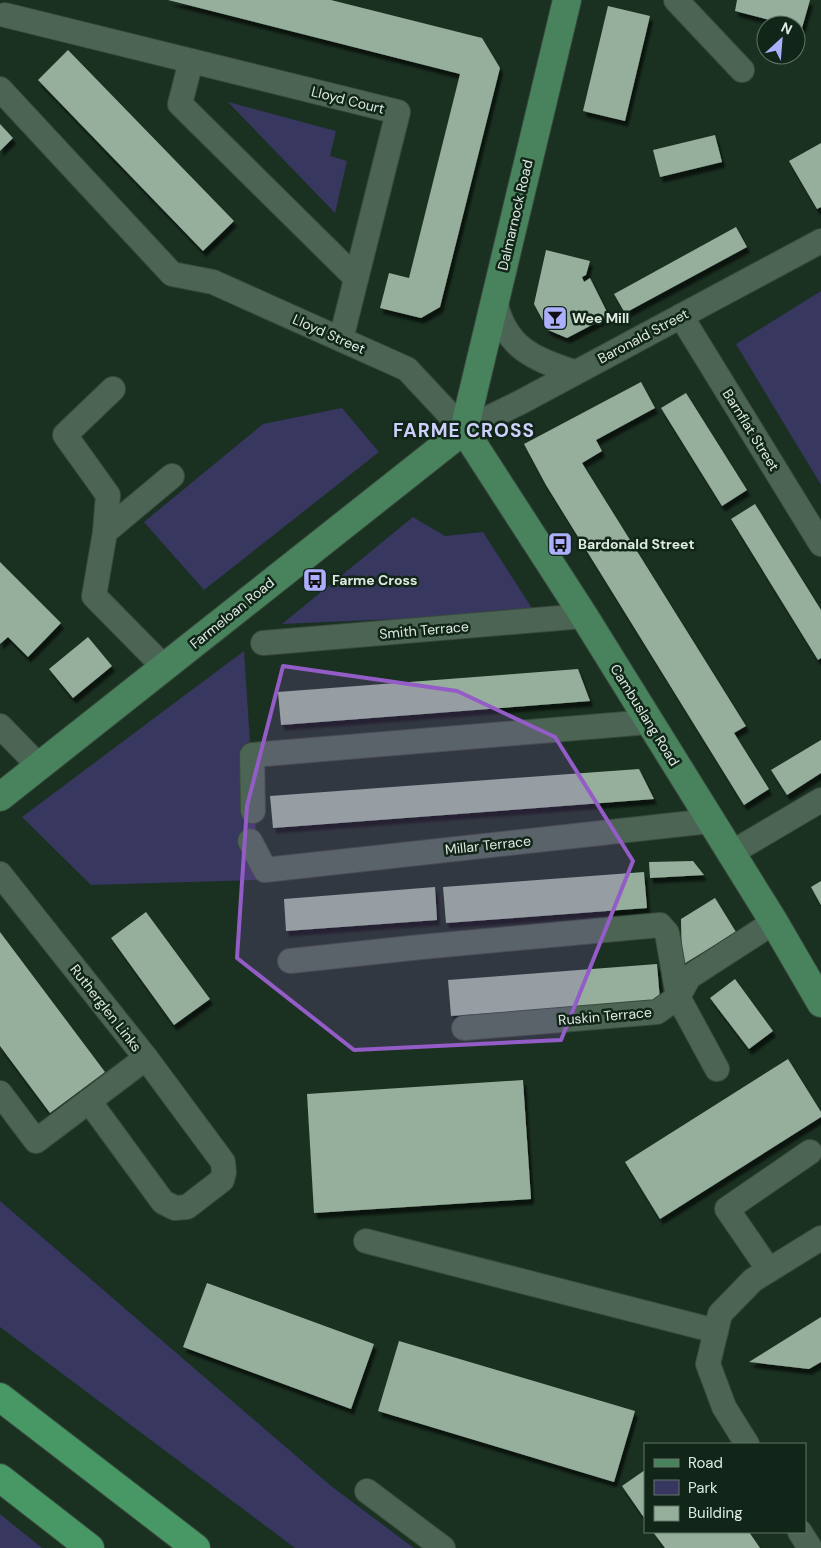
<svg xmlns="http://www.w3.org/2000/svg" width="821" height="1548" font-family="'DM Sans',sans-serif">
<defs>
<filter id="shadow"><feDropShadow dx="3" dy="5.5" stdDeviation="1" flood-color="#0009"/></filter>
</defs>
<rect width="100%" height="100%" fill="#1a3021"/>
<g fill="#373760">
<polygon points="228,102 336,131 330,156 347,161 335,213"/>
<polygon points="821,291 821,485 736,344"/>
<polygon points="342,408 379,452 204,590 144,522 263,424"/>
<polygon points="413,517 445,536 483,532 535,613 282,624"/>
<polygon points="244,651 259,880 91,885 22,817"/>
<polygon points="0,1201 331,1486 414,1548 295,1548 0,1327"/>
<polygon points="0,1514 42,1548 0,1548"/>
</g>
<g fill="#96af9c" filter="url(#shadow)">
<polygon points="168,0 331,0 482,38 500,68 440,307 421,318 380,308 389,273 409,278 460,74"/>
<polygon points="737,0 810,0 802,28 796,27 796,25 789,25 735,11"/>
<polygon points="608,6 650,16 625,121 583,111"/>
<polygon points="68,50 234,221 203,251 38,80"/>
<polygon points="0,124 13,138 0,151"/>
<polygon points="715,135 722,162 660,177 653,150"/>
<polygon points="821,143 821,207 817,209 789,161"/>
<polygon points="736,227 747,247 625,313 614,294"/>
<polygon points="546,250 590,261 586,275 582,277 584,282 590,278 609,316 567,338 548,330 534,304"/>
<polygon points="641,382 655,408 596,440 602,451 582,463 746,726 734,733 769,789 744,805 546,485 524,444"/>
<polygon points="686,393 747,490 722,506 661,408"/>
<polygon points="755,504 821,610 821,658 818,660 731,519"/>
<polygon points="0,562 61,623 28,657 8,637 0,644"/>
<polygon points="88,637 112,666 73,698 49,669"/>
<polygon points="578,669 590,701 281,725 278,692"/>
<polygon points="821,740 821,773 787,795 771,770"/>
<polygon points="639,769 654,799 273,828 270,796"/>
<polygon points="693,861 704,875 650,878 649,862"/>
<polygon points="644,872 647,908 446,923 443,887"/>
<polygon points="821,881 821,905 811,887"/>
<polygon points="435,887 437,920 286,931 284,899"/>
<polygon points="715,898 736,932 682,965 681,919"/>
<polygon points="146,912 210,999 174,1025 111,938"/>
<polygon points="0,932 105,1072 50,1113 0,1046"/>
<polygon points="657,964 660,1000 451,1016 448,980"/>
<polygon points="735,979 773,1031 749,1049 710,998"/>
<polygon points="788,1059 821,1112 821,1117 660,1219 625,1162"/>
<polygon points="523,1080 531,1199 314,1213 307,1094"/>
<polygon points="207,1283 374,1344 351,1409 183,1347"/>
<polygon points="821,1317 821,1362 809,1369 749,1362"/>
<polygon points="399,1341 635,1411 614,1482 378,1411"/>
<polygon points="645,1470 645,1519 622,1486"/>
<polygon points="653,1532 749,1532 760,1548 665,1548"/>
</g>
<g fill="none" stroke-linecap="round" stroke-linejoin="round">
<defs>
<g id="minor">
<polyline points="676,0 742,70"/>
<polyline points="5,15 398,112 341,339"/>
<polyline points="191,61 180,104 356,278"/>
<polyline points="0,89 172,274 213,282 407,369 464,430 521,402 821,241"/>
<path d="M495 301C505 347 533 359 574 372"/>
<polyline points="681,316 821,544"/>
<polyline points="113,389 65,435 108,495 105,532 94,596 164,667"/>
<polyline points="105,532 172,476"/>
<polyline points="263,643 584,616"/>
<polyline points="0,726 40,767"/>
<polyline points="253,811 252,755 649,722"/>
<polyline points="250,841 265,870 710,821"/>
<polyline points="731,853 821,800"/>
<polyline points="0,874 146,1058 36,1141 0,1093"/>
<polyline points="290,961 421,947 660,925 667,933 678,997 717,1069"/>
<polyline points="464,1028 657,1012 678,997 689,977 774,922"/>
<polyline points="89,1101 163,1202 175,1208 187,1207 222,1180 224,1172 223,1162 146,1058"/>
<polyline points="366,1241 716,1331"/>
<polyline points="769,1270 727,1209 810,1152"/>
<polyline points="747,1444 724,1407 708,1364 720,1314 753,1280 821,1238"/>
<polyline points="367,1491 443,1548"/>
<polyline points="800,1532 810,1548"/>
</g>
<g id="major">
<polyline points="464,430 584,616 774,922 821,1003"/>
<polyline points="464,430 567,0"/>
<polyline points="0,797 464,430"/>
</g>
<g id="highway">
<polyline points="0,1397 196,1548"/>
<polyline points="0,1478 90,1548"/>
</g>
</defs>
<use href="#minor" stroke="#384a3d" stroke-width="26"/>
<use href="#major" stroke="#384a3d" stroke-width="30"/>
<use href="#highway" stroke="#384a3d" stroke-width="30"/>
<use href="#minor" stroke="#4c6453" stroke-width="24"/>
<use href="#major" stroke="#49835d" stroke-width="28"/>
<use href="#highway" stroke="#479864" stroke-width="28"/>
</g>
<path fill="#945cc7" fill-opacity="0.2" stroke="#945cc7" stroke-width="4" stroke-linejoin="round" d="M283 666 457 691 555 737 633 861 561 1040 354 1050 237 958 247 806Z"/>
<defs>
<symbol id="bar-square" viewBox="-11 -11 22 22"><rect x="-9" y="-9" width="18" height="18" rx="4" fill="#acaffb" stroke="#112618"/><path d="M-6-5H6L.8 .8V4.5H3.5V6h-7V4.5H-.8V.8Z" fill="#111"/></symbol>
<symbol id="bus-square" viewBox="-11 -11 22 22"><rect x="-9" y="-9" width="18" height="18" rx="4" fill="#acaffb" stroke="#112618"/><path d="M-5-6H5V4H4V6H2V4H-2V6H-4V4H-5ZM-3.5-4V0h7V-4ZM-3.5 1.2v1.5H-2V1.2ZM2 1.2v1.5H3.5V1.2Z" fill="#111"/></symbol>
</defs>
<g fill-rule="evenodd">
<use href="#bar-square" x="541" y="304" width="28" height="28"/>
<use href="#bus-square" x="546" y="530" width="28" height="28"/>
<use href="#bus-square" x="301" y="566" width="28" height="28"/>
</g>
<g text-anchor="middle" stroke-width="5" stroke-linejoin="round" paint-order="stroke">
<g font-size="14" fill="#ddeae0" stroke="#112618">
<text transform="translate(348 100) rotate(14)" y="5">Lloyd Court</text>
<text transform="translate(515 215) rotate(-77)" y="5">Dalmarnock Road</text>
<text transform="translate(329 334) rotate(24)" y="5">Lloyd Street</text>
<text transform="translate(643 336) rotate(-28)" y="5">Baronald Street</text>
<text transform="translate(751 430) rotate(58)" y="5">Barnflat Street</text>
<text transform="translate(232 613) rotate(-39)" y="5">Farmeloan Road</text>
<text transform="translate(424 630) rotate(-5)" y="5">Smith Terrace</text>
<text transform="translate(645 715) rotate(58)" y="5">Cambuslang Road</text>
<text transform="translate(488 845) rotate(-6)" y="5">Millar Terrace</text>
<text transform="translate(106 1008) rotate(52)" y="5">Rutherglen Links</text>
<text transform="translate(605 1016) rotate(-5)" y="5">Ruskin Terrace</text>
</g>
<g font-size="14" font-weight="bold" fill="#ddeae0" stroke="#112618" text-anchor="start">
<text x="572" y="323">Wee Mill</text>
<text x="578" y="549">Bardonald Street</text>
<text x="332" y="585">Farme Cross</text>
</g>
<g font-size="19" font-weight="bold" letter-spacing="1" fill="#ced0fc" stroke="#112618">
<text x="464" y="437">FARME CROSS</text>
</g>
</g>
<rect x="644" y="1443" width="162" height="90" fill="#112618" stroke="#637468"/>
<rect x="654" y="1459" width="25" height="8" fill="#49835d" stroke="#637468"/>
<text x="688" y="1468" font-size="15" fill="#ddeae0">Road</text>
<rect x="654" y="1480" width="25" height="15" fill="#373760" stroke="#637468"/>
<text x="688" y="1493" font-size="15" fill="#ddeae0">Park</text>
<rect x="654" y="1506" width="25" height="15" fill="#96af9c" stroke="#637468"/>
<text x="688" y="1518" font-size="15" fill="#ddeae0">Building</text>
<g transform="translate(781 40) rotate(26)"><circle r="24" fill="#112618" stroke="#637468"/>
<path d="M0-4L9 19L0 12L-9 19Z" fill="#acaffb"/>
<text y="-8" font-size="14" font-weight="bold" text-anchor="middle" fill="#ddeae0">N</text>
</g>
</svg>
